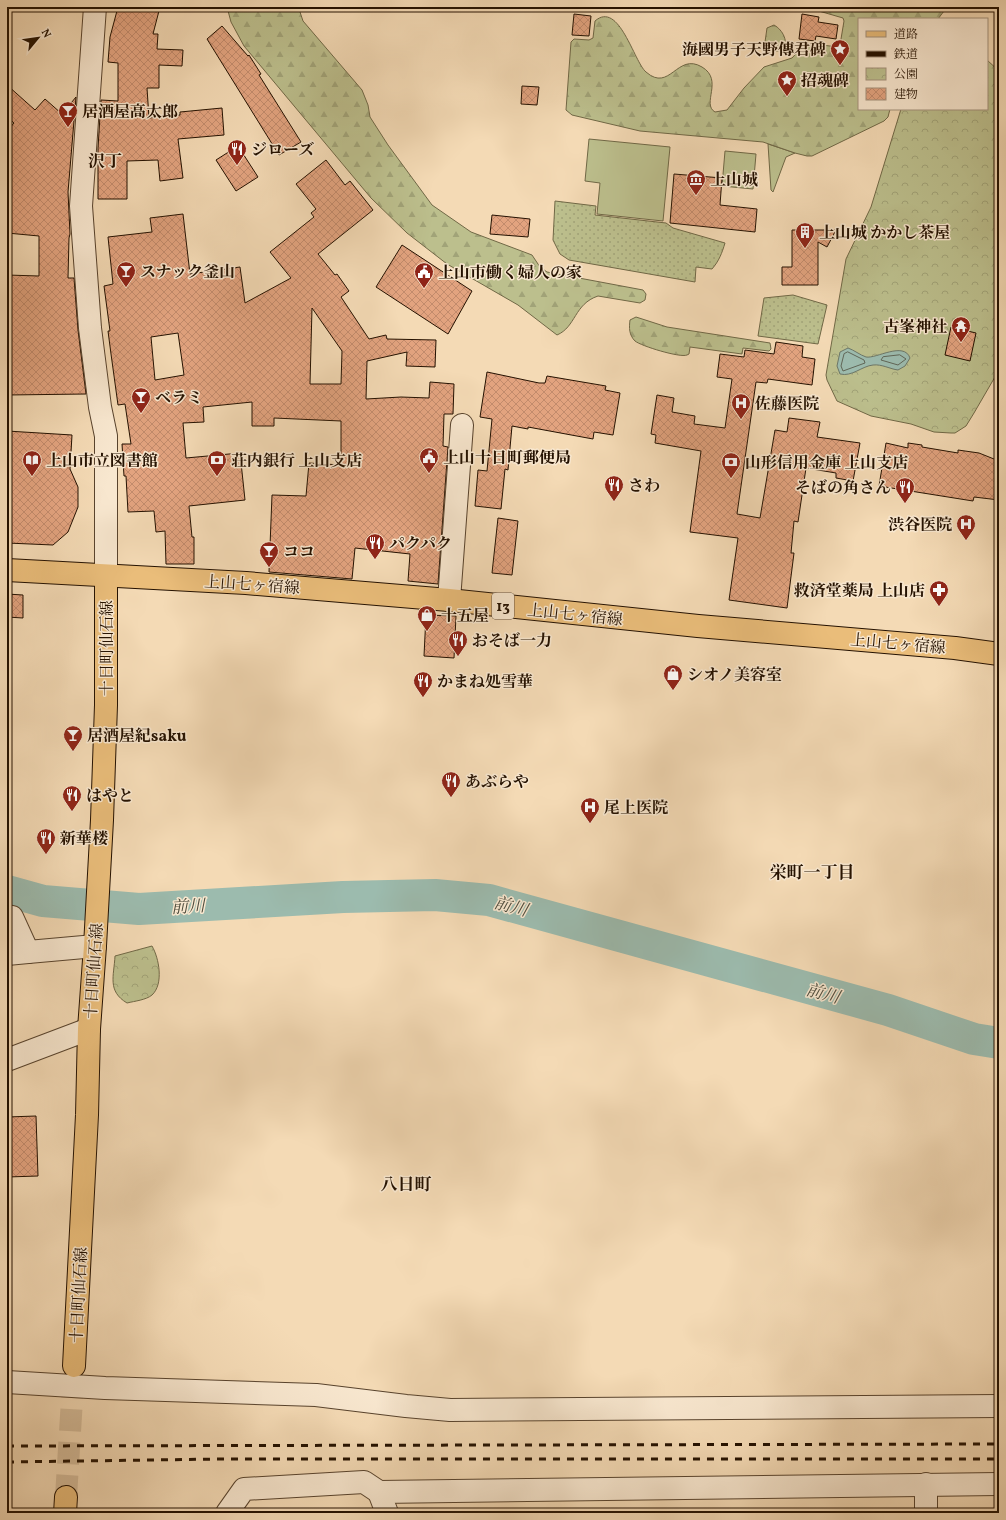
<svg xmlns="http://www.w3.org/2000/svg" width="1006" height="1520" font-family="Vollkorn,'Noto Serif JP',serif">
<defs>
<pattern id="forest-firs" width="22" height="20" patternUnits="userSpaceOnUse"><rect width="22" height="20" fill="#bcbf8d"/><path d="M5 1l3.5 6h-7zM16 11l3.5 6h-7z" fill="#a1a378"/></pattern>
<pattern id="park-crowns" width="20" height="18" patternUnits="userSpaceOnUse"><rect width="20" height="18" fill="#bcbf8d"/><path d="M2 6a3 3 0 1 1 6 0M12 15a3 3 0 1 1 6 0" fill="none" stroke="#a1a378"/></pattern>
<pattern id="garden-dots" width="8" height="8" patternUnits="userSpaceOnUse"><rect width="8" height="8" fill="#bcbf8d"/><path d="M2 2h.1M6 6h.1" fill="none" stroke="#a1a378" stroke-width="1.8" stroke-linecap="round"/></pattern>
<pattern id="building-cross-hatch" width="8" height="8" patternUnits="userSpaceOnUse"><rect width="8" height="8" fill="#e2a37f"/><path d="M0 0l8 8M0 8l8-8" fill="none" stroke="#c28b6c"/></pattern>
</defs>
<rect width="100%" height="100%" fill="#f4dab5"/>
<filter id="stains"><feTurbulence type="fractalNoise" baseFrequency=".005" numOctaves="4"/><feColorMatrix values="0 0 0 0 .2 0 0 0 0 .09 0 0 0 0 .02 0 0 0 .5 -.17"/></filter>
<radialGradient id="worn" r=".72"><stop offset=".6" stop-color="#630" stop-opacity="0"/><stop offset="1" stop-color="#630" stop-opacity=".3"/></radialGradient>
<g fill="#bcbf8d" stroke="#706846">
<polygon points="589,139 670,147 663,221 597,214 600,183 585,181"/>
<polygon points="768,144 795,153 786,157 773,192 771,190"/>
<polygon points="725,151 756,154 753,189 722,186"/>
</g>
<g fill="url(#forest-firs)" stroke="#706846">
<path d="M227 7H306L300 12 303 21 362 90 368 105 370 117 388 145 432 205 471 232 532 255 540 267 547 272 643 290 646 294 645 300 640 303 598 296C574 304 576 327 557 335L518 305 447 264 407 233 371 198 244 46 231 22Z"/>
<path d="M805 7H947L938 19H859V109H890L888 117 884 121 812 156H807L795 153 763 142 640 131 572 115 566 110 571 42 574 39 589 40 593 38 595 21C619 0 634 62 646 72 670 93 677 52 702 67 724 80 701 104 715 112L727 110 744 88 764 67 792 58 806 43 838 47 840 45 844 21 843 18Z"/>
<path d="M774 25C783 30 789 42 783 51H770L765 42 767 28Z"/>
<path d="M636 317 667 327 770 343 771 349 769 351 743 348 742 354 690 347 689 354 687 355C680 358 641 346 635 341 629 335 629 328 630 320Z"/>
</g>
<g fill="url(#park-crowns)" stroke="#706846">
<polygon points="987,60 999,71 999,370 974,413 966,426 955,433 951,433 934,432 911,424 871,416 837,401 827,380 826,375 846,259 871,207 901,109 987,109"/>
<path d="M152 946C159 958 164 984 152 995 146 1000 135 1001 127 1003 107 991 114 976 115 956Z"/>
</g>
<g fill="url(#garden-dots)" stroke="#706846">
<path d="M555 201 596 206 595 215 666 223 673 228 725 243C722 253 719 261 712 269L696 267 695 282 569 260 560 254 553 240Z"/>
<polygon points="793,295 827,305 818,344 758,336 764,298"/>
</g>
<path fill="#9cbbae" stroke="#6c7768" d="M848 348C854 350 860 355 866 357 876 359 904 341 910 358L905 366 898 370C890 369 882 364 873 365 862 366 852 377 840 374L837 366 840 352Z"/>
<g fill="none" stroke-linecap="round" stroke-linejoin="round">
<g stroke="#606657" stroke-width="1">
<polygon points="848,352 864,360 865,363 843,371 841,366 844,354"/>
<polygon points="900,355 906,359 898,365 881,360 883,357"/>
</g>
<polyline stroke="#9cbbae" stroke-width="32" points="7,891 43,901 139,909 343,897 435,895 489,900 888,1010 974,1039 999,1043"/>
</g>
<g fill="url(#building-cross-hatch)" stroke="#241100" fill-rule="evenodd">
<polygon points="118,7 160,7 153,34 158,34 157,49 183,50 182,66 159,65 159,88 147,88 149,118 180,115 180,112 222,108 224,135 178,139 183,178 160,181 158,160 127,161 127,199 98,199 98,148 101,100 118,101 118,63 108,62 110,37"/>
<polygon points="574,14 591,16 589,36 572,35"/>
<polygon points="802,14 819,17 818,22 838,25 836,39 816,36 815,41 799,39"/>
<polygon points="222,26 248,56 249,55 261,74 259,75 301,142 279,155 207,39"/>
<polygon points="7,85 35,110 45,99 62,114 76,97 68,192 70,234 69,238 68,278 74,278 78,330 86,394 7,395 7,275 39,276 39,236 7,233 7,131 14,123 7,117"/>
<polygon points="522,86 539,87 537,105 521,104"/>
<polygon points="238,146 258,177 236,191 216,160"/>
<path d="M326 160 345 185 350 181 373 210 318 254 335 275 337 274 349 291 341 297 369 339 386 335 387 339 436 340 435 367 406 366 407 352 367 361 366 399 401 397 429 398 430 382 454 384 453 414H444L443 446 448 447 438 584 408 581 410 554 355 548 352 579 269 572 272 495 306 496 309 463 341 465V421L274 418V426H252V402L203 407 204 422 183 423 186 458 240 453 245 500 189 506 192 537H194V564H166L165 531 156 532 154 511 128 512 126 476H124L122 444H131L125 404 118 405 111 354 108 331H110L104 286 113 284 108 237 152 232 150 218 183 214 190 274 240 267 245 303 291 278 270 252 314 217 311 213 316 209 296 184ZM312 308 342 351 341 384H310ZM178 333 184 375 155 380 151 337Z"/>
<polygon points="674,174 722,178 720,205 757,209 755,232 670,223"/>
<polygon points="492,215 530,219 528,237 490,234"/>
<polygon points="792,230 836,230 827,247 818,242 818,285 782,285 782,267 792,267"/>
<polygon points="402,245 472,291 448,334 376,287"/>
<polygon points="951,327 976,333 970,361 945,355"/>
<polygon points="776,342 803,346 802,357 815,359 812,385 768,379 767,383 756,382 737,514 760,518 775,430 787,432 789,418 820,422 817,437 860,443 853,481 836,478 836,473 806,468 798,522 794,521 791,553 794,553 787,608 729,600 738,538 690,532 701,451 655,443 656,435 651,434 657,395 674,398 672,412 695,416 694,424 725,428 732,379 717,377 720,354 744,357 745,350 774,354"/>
<polygon points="487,372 539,383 545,383 547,376 606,386 605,390 620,393 613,435 594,432 593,439 528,427 528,429 512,426 508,470 505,469 501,509 475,506 478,470 487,471 492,419 480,417"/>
<polygon points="7,431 72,435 70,469 78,487 78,507 68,532 53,545 7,543"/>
<polygon points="886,443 908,448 908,443 922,445 922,447 958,453 958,450 979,453 999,461 999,500 974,497 973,501 879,486"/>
<polygon points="498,518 518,521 512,575 492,573"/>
<polygon points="7,594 23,595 23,618 7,617"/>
<polygon points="426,615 456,616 454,658 424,656"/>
<polygon points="36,1116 38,1176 7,1177 7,1117"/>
</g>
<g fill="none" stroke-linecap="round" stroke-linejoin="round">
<polyline stroke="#d5bc9a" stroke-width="22" stroke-dasharray="22 11" stroke-linecap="butt" points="66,1497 74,1367"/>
<defs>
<g id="minor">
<polyline points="95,7 81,206 90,328 100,407 106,436 106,576"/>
<polyline points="449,600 462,425"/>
<polyline points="7,916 12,917 28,952 7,954"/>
<polyline points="28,952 95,946"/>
<polyline points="7,1060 89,1029"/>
<polyline points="7,1382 105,1388 316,1395 406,1406 450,1410 999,1406"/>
<polyline points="379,1492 387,1513"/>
<polyline points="227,1513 244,1489 364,1482 379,1492 999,1484"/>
<polyline points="926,1513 926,1484"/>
</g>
<g id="major">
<polyline points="7,570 246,583 449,600 698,626 955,648 999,654"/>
<polyline points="74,1366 87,1115 89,1029 95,946 102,820 106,705 106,576"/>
<polyline points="65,1513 66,1497"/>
</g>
</defs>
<use href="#minor" stroke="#58432d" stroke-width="24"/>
<use href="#major" stroke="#241100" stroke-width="24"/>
<use href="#minor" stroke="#f8e7cf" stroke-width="22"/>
<use href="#major" stroke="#eabd7a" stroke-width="22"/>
<g stroke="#241100" stroke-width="3" stroke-dasharray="7 7" stroke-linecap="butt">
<polyline points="7,1446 999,1444"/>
<polyline points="7,1462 222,1459 999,1459"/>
</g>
</g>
<defs>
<symbol id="sight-pin" viewBox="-11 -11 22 30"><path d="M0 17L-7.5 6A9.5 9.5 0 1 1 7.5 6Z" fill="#8f2418" stroke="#f8e7cf"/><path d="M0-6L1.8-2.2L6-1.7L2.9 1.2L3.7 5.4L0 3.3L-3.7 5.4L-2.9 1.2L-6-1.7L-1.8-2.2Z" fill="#fff"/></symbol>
<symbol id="bar-pin" viewBox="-11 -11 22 30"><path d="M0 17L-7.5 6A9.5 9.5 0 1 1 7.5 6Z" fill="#8f2418" stroke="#f8e7cf"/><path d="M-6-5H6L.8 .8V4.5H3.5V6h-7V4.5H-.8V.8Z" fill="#fff"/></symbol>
<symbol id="restaurant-pin" viewBox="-11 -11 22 30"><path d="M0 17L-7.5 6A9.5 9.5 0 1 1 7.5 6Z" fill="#8f2418" stroke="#f8e7cf"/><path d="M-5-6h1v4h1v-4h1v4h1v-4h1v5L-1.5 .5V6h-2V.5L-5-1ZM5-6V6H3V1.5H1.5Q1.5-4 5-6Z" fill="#fff"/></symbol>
<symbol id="museum-pin" viewBox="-11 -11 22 30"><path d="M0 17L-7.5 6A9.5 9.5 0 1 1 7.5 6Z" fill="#8f2418" stroke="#f8e7cf"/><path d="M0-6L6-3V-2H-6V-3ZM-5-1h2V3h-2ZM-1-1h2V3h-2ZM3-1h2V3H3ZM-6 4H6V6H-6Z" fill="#fff"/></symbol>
<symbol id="building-pin" viewBox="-11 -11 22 30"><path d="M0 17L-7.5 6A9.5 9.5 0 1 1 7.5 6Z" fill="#8f2418" stroke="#f8e7cf"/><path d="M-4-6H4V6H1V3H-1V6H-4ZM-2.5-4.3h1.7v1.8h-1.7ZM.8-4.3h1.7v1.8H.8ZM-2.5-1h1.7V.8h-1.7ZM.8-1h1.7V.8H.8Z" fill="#fff"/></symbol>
<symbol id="civic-pin" viewBox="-11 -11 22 30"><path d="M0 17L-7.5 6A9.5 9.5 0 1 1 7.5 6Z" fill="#8f2418" stroke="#f8e7cf"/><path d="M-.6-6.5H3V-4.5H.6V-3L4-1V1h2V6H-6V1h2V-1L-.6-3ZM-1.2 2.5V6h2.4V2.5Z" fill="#fff"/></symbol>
<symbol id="temple-pin" viewBox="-11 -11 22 30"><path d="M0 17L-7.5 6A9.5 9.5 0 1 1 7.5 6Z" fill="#8f2418" stroke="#f8e7cf"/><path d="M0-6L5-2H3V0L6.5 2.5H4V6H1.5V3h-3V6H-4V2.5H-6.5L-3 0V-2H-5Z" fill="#fff"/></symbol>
<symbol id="hospital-pin" viewBox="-11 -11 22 30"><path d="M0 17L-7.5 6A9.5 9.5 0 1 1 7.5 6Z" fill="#8f2418" stroke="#f8e7cf"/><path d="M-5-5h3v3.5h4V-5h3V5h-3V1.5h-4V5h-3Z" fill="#fff"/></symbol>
<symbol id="library-pin" viewBox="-11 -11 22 30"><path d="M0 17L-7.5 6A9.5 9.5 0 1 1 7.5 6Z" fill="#8f2418" stroke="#f8e7cf"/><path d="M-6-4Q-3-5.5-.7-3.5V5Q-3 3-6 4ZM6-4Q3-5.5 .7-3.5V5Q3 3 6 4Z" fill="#fff"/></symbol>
<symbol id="bank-pin" viewBox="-11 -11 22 30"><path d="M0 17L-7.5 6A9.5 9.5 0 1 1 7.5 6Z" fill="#8f2418" stroke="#f8e7cf"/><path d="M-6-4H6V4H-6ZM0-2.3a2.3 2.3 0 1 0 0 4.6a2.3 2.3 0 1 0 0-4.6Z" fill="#fff"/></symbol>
<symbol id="pharmacy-pin" viewBox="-11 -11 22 30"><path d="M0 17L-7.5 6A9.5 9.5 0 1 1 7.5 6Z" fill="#8f2418" stroke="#f8e7cf"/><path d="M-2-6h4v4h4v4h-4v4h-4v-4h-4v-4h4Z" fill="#fff"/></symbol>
<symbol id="shop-pin" viewBox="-11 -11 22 30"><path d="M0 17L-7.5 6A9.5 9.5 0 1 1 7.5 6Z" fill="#8f2418" stroke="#f8e7cf"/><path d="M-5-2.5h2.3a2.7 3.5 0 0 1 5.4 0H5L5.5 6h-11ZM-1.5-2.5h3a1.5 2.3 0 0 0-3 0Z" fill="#fff"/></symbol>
</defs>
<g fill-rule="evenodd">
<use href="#sight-pin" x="829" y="38" width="22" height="30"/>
<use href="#sight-pin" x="776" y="69" width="22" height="30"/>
<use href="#bar-pin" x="57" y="100" width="22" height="30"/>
<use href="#restaurant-pin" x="226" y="138" width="22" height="30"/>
<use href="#museum-pin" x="685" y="168" width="22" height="30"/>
<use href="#building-pin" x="794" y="221" width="22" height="30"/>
<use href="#bar-pin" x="115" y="260" width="22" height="30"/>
<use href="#civic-pin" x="413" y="261" width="22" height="30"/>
<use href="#temple-pin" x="950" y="315" width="22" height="30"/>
<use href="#bar-pin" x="130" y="386" width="22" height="30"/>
<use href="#hospital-pin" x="730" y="392" width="22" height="30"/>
<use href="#civic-pin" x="418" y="446" width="22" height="30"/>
<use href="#library-pin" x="21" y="449" width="22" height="30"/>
<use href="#bank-pin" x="206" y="449" width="22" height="30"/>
<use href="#bank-pin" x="720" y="451" width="22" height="30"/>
<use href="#restaurant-pin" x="603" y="474" width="22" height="30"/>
<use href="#restaurant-pin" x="894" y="476" width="22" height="30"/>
<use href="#hospital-pin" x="955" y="513" width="22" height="30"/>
<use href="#restaurant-pin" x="364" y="532" width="22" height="30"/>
<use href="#bar-pin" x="258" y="540" width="22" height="30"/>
<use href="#pharmacy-pin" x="928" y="579" width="22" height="30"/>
<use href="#shop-pin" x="416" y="604" width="22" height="30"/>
<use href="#restaurant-pin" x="447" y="629" width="22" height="30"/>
<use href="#shop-pin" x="662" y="663" width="22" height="30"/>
<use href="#restaurant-pin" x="412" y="670" width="22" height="30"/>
<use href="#bar-pin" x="62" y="724" width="22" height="30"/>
<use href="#restaurant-pin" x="440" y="770" width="22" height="30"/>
<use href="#restaurant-pin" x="61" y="784" width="22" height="30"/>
<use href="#hospital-pin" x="579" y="796" width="22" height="30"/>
<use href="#restaurant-pin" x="35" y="827" width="22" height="30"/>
</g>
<g text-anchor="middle" stroke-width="3" stroke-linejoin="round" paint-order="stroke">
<rect fill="#f8e7cf" stroke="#64513e" stroke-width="1" x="492" y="593" width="22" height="26" rx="3"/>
<g font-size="15" font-weight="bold" fill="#241100">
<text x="503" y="611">13</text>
</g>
<g font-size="16" font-weight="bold" fill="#241100" stroke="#f8e7cf" text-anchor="start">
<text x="826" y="55" text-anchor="end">海國男子天野傳君碑</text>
<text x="801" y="86">招魂碑</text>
<text x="82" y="117">居酒屋高太郎</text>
<text x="251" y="155">ジローズ</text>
<text x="710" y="185">上山城</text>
<text x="819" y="238">上山城 かかし茶屋</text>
<text x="140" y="277">スナック釜山</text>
<text x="438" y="278">上山市働く婦人の家</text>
<text x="947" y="332" text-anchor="end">古峯神社</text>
<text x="155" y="403">ベラミ</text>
<text x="755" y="409">佐藤医院</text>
<text x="443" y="463">上山十日町郵便局</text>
<text x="46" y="466">上山市立図書館</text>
<text x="231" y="466">荘内銀行 上山支店</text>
<text x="745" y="468">山形信用金庫 上山支店</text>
<text x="628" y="491">さわ</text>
<text x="891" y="493" text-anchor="end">そばの角さん</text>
<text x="952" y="530" text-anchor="end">渋谷医院</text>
<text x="389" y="549">パクパク</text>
<text x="283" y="557">ココ</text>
<text x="925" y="596" text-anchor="end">救済堂薬局 上山店</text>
<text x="441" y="621">十五屋</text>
<text x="472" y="646">おそば一力</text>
<text x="687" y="680">シオノ美容室</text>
<text x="437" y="687">かまね処雪華</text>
<text x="87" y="741">居酒屋紀saku</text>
<text x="465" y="787">あぶらや</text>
<text x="86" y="801">はやと</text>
<text x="604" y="813">尾上医院</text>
<text x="60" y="844">新華楼</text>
</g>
<g font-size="16" fill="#241100" stroke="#f8e7cf">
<text transform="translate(252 584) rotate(4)" y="6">上山七ヶ宿線</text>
<text transform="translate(575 614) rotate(6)" y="6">上山七ヶ宿線</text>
<text transform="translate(898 643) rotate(5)" y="6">上山七ヶ宿線</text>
<text transform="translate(106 648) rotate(-90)" y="6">十日町仙石線</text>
<text transform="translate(93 971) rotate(-86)" y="6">十日町仙石線</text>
<text transform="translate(78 1295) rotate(-87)" y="6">十日町仙石線</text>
</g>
<g font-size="17" font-weight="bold" fill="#241100" stroke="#f8e7cf">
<text x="105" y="167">沢丁</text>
<text x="812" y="878">栄町一丁目</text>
<text x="406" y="1190">八日町</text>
</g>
<g font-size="17" font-style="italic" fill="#4e4c3d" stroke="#f8e7cf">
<text transform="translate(188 906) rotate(-3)" y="6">前川</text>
<text transform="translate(511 906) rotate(15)" y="6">前川</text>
<text transform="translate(823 993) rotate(15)" y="6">前川</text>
</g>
</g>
<rect width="1006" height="1520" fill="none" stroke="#f4dab5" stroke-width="24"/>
<rect x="8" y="8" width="990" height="1504" fill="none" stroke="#241100" stroke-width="2"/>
<rect x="12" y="12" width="982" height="1496" fill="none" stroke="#241100"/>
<rect x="858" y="18" width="130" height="92" fill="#f8e7cf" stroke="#a3917c"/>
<rect x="866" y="31" width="20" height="6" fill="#eabd7a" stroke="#a3917c"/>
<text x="894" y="38" font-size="12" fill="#241100">道路</text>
<rect x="866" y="51" width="20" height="6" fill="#241100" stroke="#a3917c"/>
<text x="894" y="58" font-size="12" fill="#241100">鉄道</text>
<rect x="866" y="68" width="20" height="12" fill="url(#park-crowns)" stroke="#a3917c"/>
<text x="894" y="78" font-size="12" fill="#241100">公園</text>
<rect x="866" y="88" width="20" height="12" fill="url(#building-cross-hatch)" stroke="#a3917c"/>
<text x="894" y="98" font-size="12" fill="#241100">建物</text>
<g transform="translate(38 38) rotate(61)" stroke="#f8e7cf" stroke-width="3" paint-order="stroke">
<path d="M0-3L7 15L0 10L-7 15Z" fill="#241100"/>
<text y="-6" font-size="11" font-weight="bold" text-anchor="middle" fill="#241100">N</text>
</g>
<rect width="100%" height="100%" filter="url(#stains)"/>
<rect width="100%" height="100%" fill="url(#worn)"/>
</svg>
